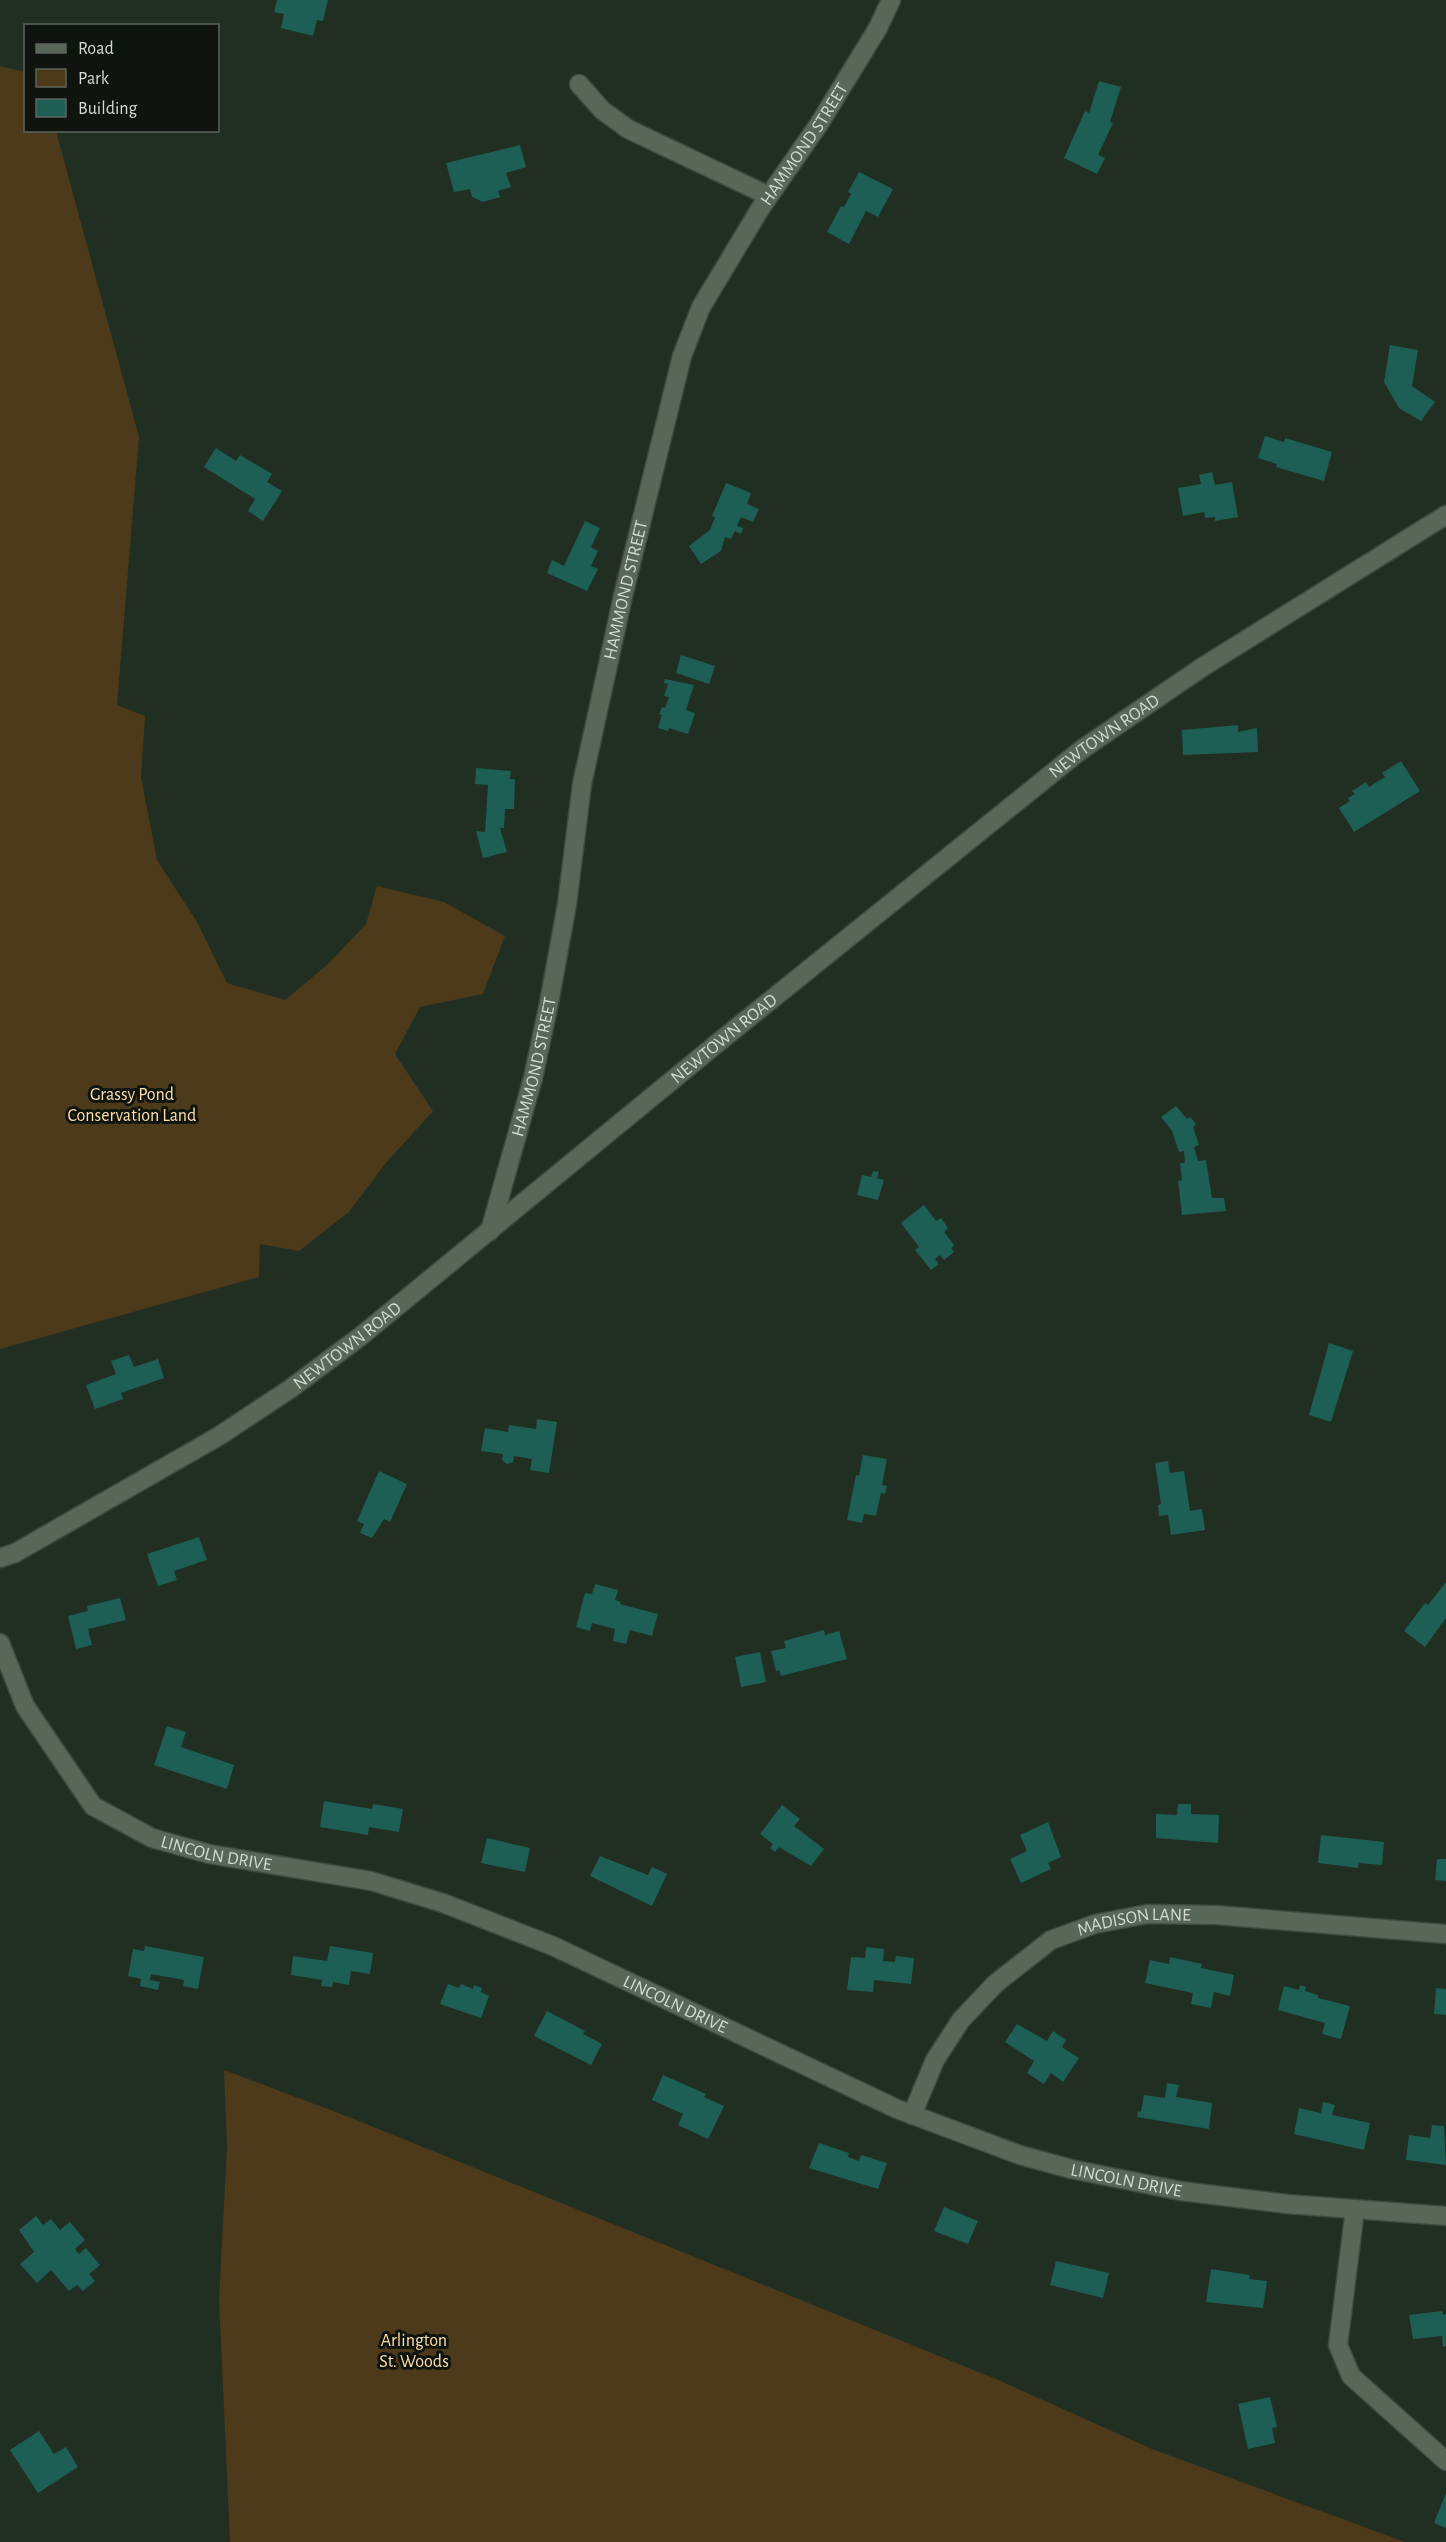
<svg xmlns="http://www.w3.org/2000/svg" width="1446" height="2542" font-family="'Alegreya Sans',sans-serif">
<rect width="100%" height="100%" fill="#212e22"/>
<g fill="#4c3a1a">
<polygon points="0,66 25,72 26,130 56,131 139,437 117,705 145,716 141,777 157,860 197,922 227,983 285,1000 328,964 366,924 377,886 444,902 505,936 483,994 420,1007 395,1054 433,1111 385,1164 349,1212 299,1251 260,1244 259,1277 0,1349"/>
<polygon points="224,2070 349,2117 996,2379 1152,2449 1405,2542 230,2542 219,2299 227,2147"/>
</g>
<g fill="#1d5f54">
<polygon points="277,0 328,0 323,21 317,20 313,36 281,28 284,14 274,12"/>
<polygon points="1099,81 1121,87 1110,122 1113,123 1098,155 1105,158 1097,174 1064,158 1085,111 1089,113"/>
<polygon points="520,145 526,167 506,173 511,187 498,191 500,197 483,202 472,197 470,189 454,192 446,163"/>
<polygon points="859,172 893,189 878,217 866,211 849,244 827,232 841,206 844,207 851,194 848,192"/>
<polygon points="1390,345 1418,350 1412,386 1435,402 1421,421 1399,408 1384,382"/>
<polygon points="1265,436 1284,442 1285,438 1332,452 1324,481 1276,467 1277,464 1258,458"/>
<polygon points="216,448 236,461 240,455 272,474 267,482 282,491 263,521 248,511 255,499 204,467"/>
<polygon points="1212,472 1215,485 1232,482 1238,517 1215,521 1215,517 1205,518 1204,512 1183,516 1178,488 1201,484 1199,475"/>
<polygon points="726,483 751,493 747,504 759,509 753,522 741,517 737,526 743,528 741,534 735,531 731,539 725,537 721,551 701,564 689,546 710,530 715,517 712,516"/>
<polygon points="585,521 600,528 591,547 598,551 591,566 598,569 587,591 547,573 552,560 564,566"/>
<polygon points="681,655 715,666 709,684 676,673"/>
<polygon points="665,679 694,685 686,710 695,713 688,734 669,728 668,731 658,728 662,715 659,714 662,707 665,708 669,697 664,696 668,684 664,683"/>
<polygon points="1238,725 1238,732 1257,728 1258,752 1183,755 1182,730"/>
<polygon points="1401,761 1420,791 1354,832 1339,808 1350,801 1348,798 1355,794 1352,791 1366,782 1369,787 1385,777 1382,773"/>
<polygon points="476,768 511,771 510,779 515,779 514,809 505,809 504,828 500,828 507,852 483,858 476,831 485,832 488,785 475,784"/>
<polygon points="1176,1106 1187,1119 1190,1117 1196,1124 1193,1127 1199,1145 1194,1147 1198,1161 1206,1160 1212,1198 1224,1198 1226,1211 1182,1215 1178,1181 1182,1180 1180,1163 1185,1163 1184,1151 1179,1152 1172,1131 1161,1117"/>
<polygon points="873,1171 879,1172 877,1178 884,1180 878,1200 857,1195 862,1175 871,1177"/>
<polygon points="924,1205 936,1221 941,1218 948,1228 944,1232 954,1245 951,1248 954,1252 944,1260 940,1255 935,1259 939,1264 931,1270 915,1250 919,1247 901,1223"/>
<polygon points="1329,1343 1353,1351 1331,1422 1309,1415"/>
<polygon points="129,1355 134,1367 158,1359 164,1378 121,1393 123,1399 95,1409 86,1385 116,1374 111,1361"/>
<polygon points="537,1419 557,1422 549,1473 530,1470 532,1459 514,1456 513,1462 507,1464 502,1460 503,1454 481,1451 485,1428 508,1432 509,1425 536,1429"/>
<polygon points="863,1455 887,1459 882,1485 887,1486 885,1494 881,1493 876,1516 864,1514 862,1523 847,1520 856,1475 859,1476"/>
<polygon points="1168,1461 1170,1473 1184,1471 1190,1511 1202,1509 1205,1530 1171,1535 1168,1515 1159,1516 1158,1505 1161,1504 1155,1463"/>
<polygon points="379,1471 407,1484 390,1522 384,1519 372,1538 360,1533 364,1524 357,1521"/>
<polygon points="199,1537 207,1560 174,1571 177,1580 158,1586 147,1554"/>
<polygon points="1446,1582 1446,1618 1425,1647 1404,1631 1425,1603 1428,1605"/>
<polygon points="595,1584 618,1590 615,1600 621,1602 620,1604 658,1614 652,1636 630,1630 626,1644 613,1641 615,1629 592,1623 590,1631 576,1627 585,1593 592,1594"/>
<polygon points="120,1598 126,1620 88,1629 92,1645 76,1649 68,1616 88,1611 87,1606"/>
<polygon points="824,1630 825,1635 839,1631 847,1659 781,1676 779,1670 776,1671 771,1651 786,1648 784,1641"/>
<polygon points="760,1652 766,1682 741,1687 735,1657"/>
<polygon points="167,1726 186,1732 181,1747 234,1765 227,1789 154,1765"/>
<polygon points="324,1801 372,1809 373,1804 403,1809 399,1832 369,1827 368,1835 320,1827"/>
<polygon points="1178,1804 1191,1804 1191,1814 1219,1815 1218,1843 1156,1838 1156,1814 1177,1815"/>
<polygon points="782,1805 800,1819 794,1826 824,1849 811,1866 779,1847 775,1852 770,1848 773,1844 760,1834"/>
<polygon points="1048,1822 1061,1857 1048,1863 1051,1869 1021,1883 1010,1859 1027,1851 1020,1835"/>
<polygon points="1321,1835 1384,1842 1382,1865 1359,1863 1358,1868 1318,1863"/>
<polygon points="487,1838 530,1848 525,1872 481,1863"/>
<polygon points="600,1856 648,1875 652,1867 667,1874 652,1906 590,1876"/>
<polygon points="1437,1859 1446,1859 1446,1881 1435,1880"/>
<polygon points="145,1946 204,1957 198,1989 183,1986 184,1980 151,1974 150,1980 160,1982 158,1990 140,1986 141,1979 128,1976 133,1949 144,1951"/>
<polygon points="330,1946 373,1953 370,1974 351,1971 349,1985 333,1982 332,1987 321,1986 322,1980 291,1975 293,1956 327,1961"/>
<polygon points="866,1947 884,1949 883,1961 895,1962 896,1956 914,1958 911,1984 874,1980 873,1992 847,1990 851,1957 865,1958"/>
<polygon points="1170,1957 1202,1964 1201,1968 1234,1975 1230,1996 1214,1992 1211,2008 1191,2004 1193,1993 1145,1983 1150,1960 1169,1964"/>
<polygon points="448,1984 459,1988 461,1984 473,1989 474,1985 482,1988 481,1992 489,1996 481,2018 440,2004"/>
<polygon points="1300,1985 1306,1987 1305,1991 1318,1995 1318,1998 1350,2006 1341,2039 1322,2034 1325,2023 1278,2010 1284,1986 1299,1990"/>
<polygon points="1436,1988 1446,1989 1446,2015 1434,2014"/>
<polygon points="547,2011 585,2031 583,2034 602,2044 591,2065 534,2036"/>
<polygon points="1017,2024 1047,2041 1053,2031 1066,2040 1062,2047 1079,2058 1063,2082 1051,2073 1044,2084 1027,2073 1034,2061 1005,2042"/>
<polygon points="663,2075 706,2094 704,2097 724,2106 708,2139 678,2125 683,2114 652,2100"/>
<polygon points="1167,2083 1179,2085 1176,2097 1212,2103 1209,2129 1137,2117 1138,2111 1141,2112 1144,2095 1165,2098"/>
<polygon points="1323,2102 1335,2105 1332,2115 1370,2123 1364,2150 1294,2134 1299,2108 1321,2113"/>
<polygon points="1432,2125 1444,2126 1446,2165 1406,2160 1409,2135 1430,2138"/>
<polygon points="819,2143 849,2153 848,2157 859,2161 861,2155 887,2163 878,2189 809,2168"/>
<polygon points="944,2207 978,2221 968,2244 934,2231"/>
<polygon points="36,2216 43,2225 51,2219 60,2230 70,2222 85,2240 75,2249 79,2254 86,2248 100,2265 89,2274 95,2281 83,2291 77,2285 69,2291 51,2270 37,2283 20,2264 34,2252 19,2230"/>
<polygon points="1056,2261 1109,2273 1103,2298 1050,2285"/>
<polygon points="1211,2269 1250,2275 1249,2279 1267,2281 1263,2308 1206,2302"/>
<polygon points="1442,2311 1443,2315 1446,2314 1446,2346 1443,2347 1442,2336 1413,2339 1409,2315"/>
<polygon points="1270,2397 1277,2427 1272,2428 1275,2443 1248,2449 1238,2404"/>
<polygon points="39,2431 54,2454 66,2447 78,2467 38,2493 10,2450"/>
<polygon points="1446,2493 1446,2528 1434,2523"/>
</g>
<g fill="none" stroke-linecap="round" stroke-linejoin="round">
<defs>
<g id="minor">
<polyline points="579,84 602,110 628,129 769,196"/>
<path id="s1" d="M490 1231 533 1078 549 1003 567 904 582 784 623 596 682 356 701 307 760 209 819 124 878 28 891 0"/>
<path id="s2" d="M0 1558 15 1553 219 1436 290 1389 361 1336 720 1041 1081 750 1201 668 1446 515"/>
<path id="s3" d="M0 1643 25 1706 93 1806 152 1838 209 1854 371 1881 443 1903 553 1946 897 2109 1020 2155 1071 2169 1181 2191 1287 2204 1446 2216"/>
<path id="s4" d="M912 2115 935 2060 961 2020 995 1984 1051 1940 1095 1924 1147 1914 1216 1915 1446 1934"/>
<polyline points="1355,2209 1338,2345 1351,2376 1446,2461"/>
</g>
</defs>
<use href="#minor" stroke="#3e493f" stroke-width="21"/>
<use href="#minor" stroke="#596759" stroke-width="18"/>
</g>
<g text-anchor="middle" stroke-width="6" stroke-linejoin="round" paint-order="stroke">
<g font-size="18" fill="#d2dad2" stroke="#0f140f">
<text dy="6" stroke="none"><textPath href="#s1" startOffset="1142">HAMMOND STREET</textPath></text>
<text dy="6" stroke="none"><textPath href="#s1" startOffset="656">HAMMOND STREET</textPath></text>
<text dy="6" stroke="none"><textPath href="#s2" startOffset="1380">NEWTOWN ROAD</textPath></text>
<text dy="6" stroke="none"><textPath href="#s2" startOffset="894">NEWTOWN ROAD</textPath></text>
<text dy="6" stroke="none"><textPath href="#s1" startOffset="170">HAMMOND STREET</textPath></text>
<text dy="6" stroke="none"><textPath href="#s2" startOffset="408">NEWTOWN ROAD</textPath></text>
<text dy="6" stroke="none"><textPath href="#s3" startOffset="322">LINCOLN DRIVE</textPath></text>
<text dy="6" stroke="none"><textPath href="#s4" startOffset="314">MADISON LANE</textPath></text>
<text dy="6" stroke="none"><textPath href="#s3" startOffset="808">LINCOLN DRIVE</textPath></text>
<text dy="6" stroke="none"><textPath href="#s3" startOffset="1294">LINCOLN DRIVE</textPath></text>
</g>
<g font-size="18" fill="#ffdea8" stroke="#0f140f">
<text x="132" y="1100">Grassy Pond<tspan x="132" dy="21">Conservation Land</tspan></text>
<text x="414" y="2346">Arlington<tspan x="414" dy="21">St. Woods</tspan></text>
</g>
</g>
<rect x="24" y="24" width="195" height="108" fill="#0f140f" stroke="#5d635d" stroke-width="1.5"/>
<rect x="36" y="44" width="30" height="9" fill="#596759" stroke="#5d635d" stroke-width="1.5"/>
<text x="78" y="54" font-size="18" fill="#d2dad2">Road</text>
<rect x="36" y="69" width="30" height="18" fill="#4c3a1a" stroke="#5d635d" stroke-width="1.5"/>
<text x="78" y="84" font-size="18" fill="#d2dad2">Park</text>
<rect x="36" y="99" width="30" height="18" fill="#1d5f54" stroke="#5d635d" stroke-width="1.5"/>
<text x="78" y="114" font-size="18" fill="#d2dad2">Building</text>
</svg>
